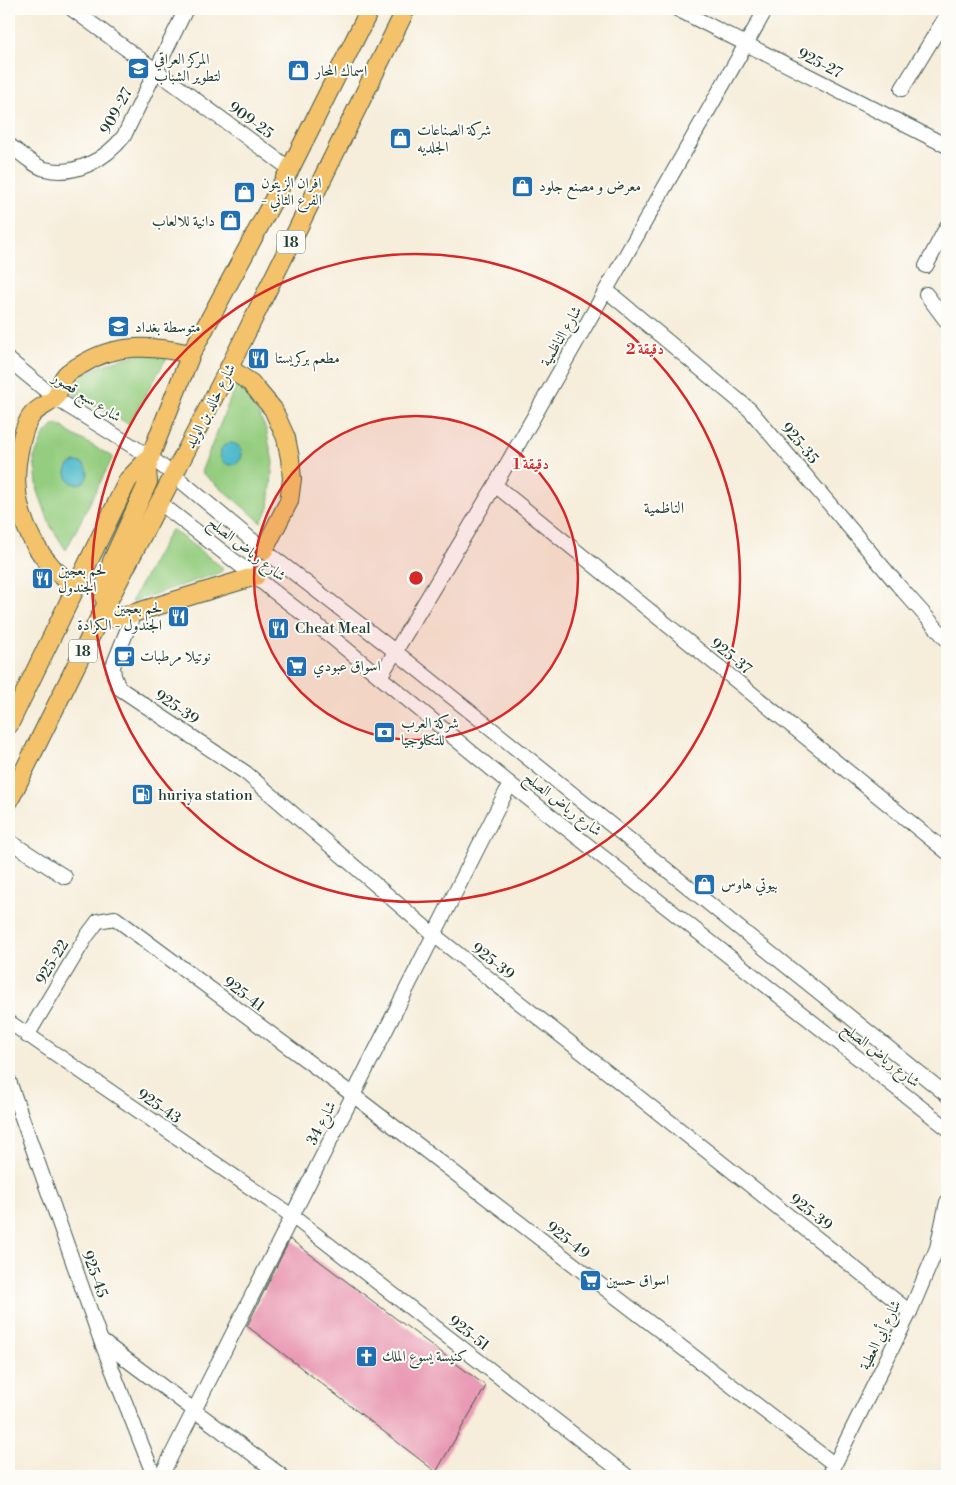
<svg xmlns="http://www.w3.org/2000/svg" width="956" height="1485" font-family="'Libre Bodoni',Amiri,serif">
<rect width="100%" height="100%" fill="#fdfcf7"/>
<filter id="ink" filterUnits="userSpaceOnUse"><feTurbulence type="fractalNoise" baseFrequency=".02" numOctaves="2"/><feDisplacementMap in="SourceGraphic" scale="10" xChannelSelector="R" yChannelSelector="G"/><feConvolveMatrix kernelMatrix="1 2 1 2 8 2 1 2 1" color-interpolation-filters="sRGB"/></filter>
<filter id="wash" filterUnits="userSpaceOnUse"><feTurbulence type="fractalNoise" baseFrequency=".0096" numOctaves="4" result="noise"/><feDisplacementMap in="SourceGraphic" scale="20" xChannelSelector="R" yChannelSelector="G"/><feGaussianBlur stdDeviation="1.12" result="paint"/><feColorMatrix in="noise" values="0 0 0 0 0 0 0 0 0 0 0 0 0 0 0 0 0 1.4 0 .05"/><feComposite in="paint" operator="in"/></filter>
<g filter="url(#wash)">
<rect width="100%" height="100%" fill="#f6edda"/>
<g fill="#95cd80" stroke="#5a855a">
<path d="M149 352 169 354 129 424 76 396 67 389C88 365 120 359 149 352Z"/>
<polygon points="237,382 253,403 266,429 273,462 269,508 261,522 201,472"/>
<polygon points="54,425 60,425 70,433 113,457 66,550 50,525 38,491 34,458 44,435"/>
<polygon points="173,530 223,568 221,572 131,602 170,531"/>
</g>
<g fill="#4fbacb" stroke="#377c80">
<circle cx="231" cy="454" r="11"/>
<circle cx="77" cy="473" r="11"/>
</g>
<g id="blocks">
<polygon fill="#e99ab4" points="290,1239 486,1386 436,1472 247,1326"/>
</g>
</g>
<g filter="url(#ink)">
<use href="#blocks" fill-opacity="0" stroke="#3f574d" stroke-width="1"/>
<g fill="none" stroke-linecap="round" stroke-linejoin="round">
<defs>
<g id="minor">
<polyline points="72,9 290,169"/>
<polyline points="677,9 947,146"/>
<polyline points="902,89 947,15"/>
<path d="M9 145C18 151 35 167 45 169 75 177 106 159 124 136L186 9"/>
<polyline points="926,266 947,226"/>
<polyline points="606,290 750,410 898,585 947,640"/>
<polyline points="926,294 947,322"/>
<polyline points="9,360 55,398 150,457 175,476 264,550 396,652 947,1095"/>
<polyline points="495,485 947,852"/>
<polyline points="160,503 317,625 510,784 947,1128"/>
<polyline points="134,613 113,666 114,676 119,688 246,773 434,935 910,1312"/>
<polyline points="380,677 495,485 766,9"/>
<polyline points="9,841 65,877"/>
<polyline points="9,1022 292,1216 627,1476"/>
<polyline points="27,1036 86,937 98,921 115,918 353,1095 835,1465"/>
<polyline points="9,1081 101,1341 154,1476"/>
<polyline points="103,1342 282,1476"/>
<polyline points="161,1476 510,784"/>
<polyline points="829,1476 910,1312 937,1248 947,1202"/>
</g>
<g id="major">
<polyline points="229,368 251,383 273,409 286,438 290,458 292,479 289,501 264,550"/>
<path d="M75 586C67 580 58 574 52 567 23 536 10 492 19 451 21 441 25 423 32 415 37 408 47 405 54 399 60 394 59 382 65 376 68 371 76 368 81 365 115 343 153 345 191 354"/>
<polyline points="104,598 106,582 112,561 148,482 147,470 150,457"/>
<polyline points="98,621 134,613 256,576"/>
<polyline points="9,725 128,480 150,457 191,354 290,169 370,9"/>
<polyline points="9,801 103,611 229,368 406,9"/>
</g>
</defs>
<use href="#minor" stroke="#3f574d" stroke-width="16"/>
<use href="#major" stroke="#3f574d" stroke-width="20"/>
<use href="#minor" stroke="#fff" stroke-width="14"/>
<use href="#major" stroke="#f4c26a" stroke-width="18"/>
</g>
</g>
<circle cx="416" cy="578" r="162" fill="#d62828" fill-opacity=".12"/>
<g fill="none" stroke="#d62828" stroke-width="2.5">
<circle cx="416" cy="578" r="162"/>
<circle cx="416" cy="578" r="324"/>
</g>
<defs>
<symbol id="school-square" viewBox="-11 -11 22 22"><rect x="-9" y="-9" width="18" height="18" rx="4" fill="#1f6fb2" stroke="#fdfcf7"/><path d="M0-5L7-2L0 1L-7-2ZM-4 1L0 2.5L4 1V4Q0 6-4 4Z" fill="#fff"/></symbol>
<symbol id="shop-square" viewBox="-11 -11 22 22"><rect x="-9" y="-9" width="18" height="18" rx="4" fill="#1f6fb2" stroke="#fdfcf7"/><path d="M-5-2.5h2.3a2.7 3.5 0 0 1 5.4 0H5L5.5 6h-11ZM-1.5-2.5h3a1.5 2.3 0 0 0-3 0Z" fill="#fff"/></symbol>
<symbol id="restaurant-square" viewBox="-11 -11 22 22"><rect x="-9" y="-9" width="18" height="18" rx="4" fill="#1f6fb2" stroke="#fdfcf7"/><path d="M-5-6h1v4h1v-4h1v4h1v-4h1v5L-1.5 .5V6h-2V.5L-5-1ZM5-6V6H3V1.5H1.5Q1.5-4 5-6Z" fill="#fff"/></symbol>
<symbol id="cafe-square" viewBox="-11 -11 22 22"><rect x="-9" y="-9" width="18" height="18" rx="4" fill="#1f6fb2" stroke="#fdfcf7"/><path d="M-5.5-4.5H6V0H3Q3 3.5 0 3.5H-2.5Q-5.5 3.5-5.5 0ZM3-3.2v2h1.7v-2ZM-6 4.5H4V6H-6Z" fill="#fff"/></symbol>
<symbol id="supermarket-square" viewBox="-11 -11 22 22"><rect x="-9" y="-9" width="18" height="18" rx="4" fill="#1f6fb2" stroke="#fdfcf7"/><path d="M-6-5.5h2.5l.6 2H6L4.5 2H-2.5L-4.4-4H-6ZM-1.5 3.2a1.3 1.3 0 1 0 .1 0ZM3 3.2a1.3 1.3 0 1 0 .1 0Z" fill="#fff"/></symbol>
<symbol id="bank-square" viewBox="-11 -11 22 22"><rect x="-9" y="-9" width="18" height="18" rx="4" fill="#1f6fb2" stroke="#fdfcf7"/><path d="M-6-4H6V4H-6ZM0-2.3a2.3 2.3 0 1 0 0 4.6a2.3 2.3 0 1 0 0-4.6Z" fill="#fff"/></symbol>
<symbol id="fuel-square" viewBox="-11 -11 22 22"><rect x="-9" y="-9" width="18" height="18" rx="4" fill="#1f6fb2" stroke="#fdfcf7"/><path d="M-5.5-6h7V0h2V4h1.3V-2.5L3-4.5l.8-.8L6-3V5H2.5V1h-1V6h-7ZM-4.2-4.7v3.2H.2V-4.7Z" fill="#fff"/></symbol>
<symbol id="church-square" viewBox="-11 -11 22 22"><rect x="-9" y="-9" width="18" height="18" rx="4" fill="#1f6fb2" stroke="#fdfcf7"/><path d="M-1.2-6h2.4v3.5h3.3v2.4h-3.3V6h-2.4V-.1h-3.3v-2.4h3.3Z" fill="#fff"/></symbol>
</defs>
<g fill-rule="evenodd">
<use href="#school-square" x="126" y="56" width="25" height="25"/>
<use href="#shop-square" x="286" y="58" width="25" height="25"/>
<use href="#shop-square" x="388" y="126" width="25" height="25"/>
<use href="#shop-square" x="510" y="174" width="25" height="25"/>
<use href="#shop-square" x="232" y="180" width="25" height="25"/>
<use href="#shop-square" x="218" y="208" width="25" height="25"/>
<use href="#school-square" x="106" y="314" width="25" height="25"/>
<use href="#restaurant-square" x="246" y="346" width="25" height="25"/>
<use href="#restaurant-square" x="30" y="566" width="25" height="25"/>
<use href="#restaurant-square" x="166" y="604" width="25" height="25"/>
<use href="#restaurant-square" x="266" y="616" width="25" height="25"/>
<use href="#cafe-square" x="112" y="644" width="25" height="25"/>
<use href="#supermarket-square" x="284" y="654" width="25" height="25"/>
<use href="#bank-square" x="372" y="720" width="25" height="25"/>
<use href="#fuel-square" x="130" y="782" width="25" height="25"/>
<use href="#shop-square" x="692" y="872" width="25" height="25"/>
<use href="#supermarket-square" x="578" y="1268" width="25" height="25"/>
<use href="#church-square" x="354" y="1344" width="25" height="25"/>
</g>
<g text-anchor="middle" stroke-width="4" stroke-linejoin="round" paint-order="stroke">
<g fill="#fdfcf7" stroke="#62766e" stroke-width="1">
<rect x="277" y="230.5" width="28" height="23" rx="4"/>
<rect x="69" y="639.5" width="28" height="23" rx="4"/>
</g>
<g font-size="14" font-weight="bold" fill="#1f3d34">
<text x="291" y="247">18</text>
<text x="83" y="656">18</text>
</g>
<g font-size="15" fill="#1f3d34" stroke="#fdfcf7" text-anchor="start">
<text x="154" y="64">المركز العراقي<tspan x="154" dy="17">لتطوير الشباب</tspan></text>
<text x="315" y="76">اسماك المحار</text>
<text x="417" y="135">شركة الصناعات<tspan x="417" dy="17">الجلديه</tspan></text>
<text x="261" y="188">افران الزيتون<tspan x="261" dy="17">- الفرع الثاني</tspan></text>
<text x="539" y="191">معرض و مصنع جلود</text>
<text x="215" y="226" text-anchor="end">دانية للالعاب</text>
<text x="135" y="332">متوسطة بغداد</text>
<text x="275" y="363">مطعم بركريستا</text>
<text x="58" y="575">لحم بعجين<tspan x="58" dy="17">الجندول</tspan></text>
<text x="162" y="613" text-anchor="end">لحم بعجين<tspan x="162" dy="17">الجندول - الكرادة</tspan></text>
<text x="295" y="633">Cheat Meal</text>
<text x="140" y="661">نوتيلا مرطبات</text>
<text x="313" y="671">اسواق عبودي</text>
<text x="401" y="728">شركة العرب<tspan x="401" dy="17">للتكنلوجيا</tspan></text>
<text x="158" y="800">huriya station</text>
<text x="721" y="889">بيوتي هاوس</text>
<text x="606" y="1285">اسواق حسين</text>
<text x="382" y="1361">كنيسة يسوع الملك</text>
</g>
<g font-size="15" fill="#1f3d34" stroke="#fdfcf7">
<text transform="translate(820 63) rotate(27)" y="5">925-27</text>
<text transform="translate(116 111) rotate(-61)" y="5">909-27</text>
<text transform="translate(251 120) rotate(36)" y="5">909-25</text>
<text transform="translate(561 336) rotate(-60)" y="5">شارع الناظمية</text>
<text transform="translate(87 397) rotate(33)" y="5">شارع سبع قصور</text>
<text transform="translate(210 406) rotate(-63)" y="5">شارع خالد بن الوليد</text>
<text transform="translate(800 443) rotate(50)" y="5">925-35</text>
<text transform="translate(247 549) rotate(38)" y="5">شارع رياض الصلح</text>
<text transform="translate(731 656) rotate(39)" y="5">925-37</text>
<text transform="translate(177 707) rotate(34)" y="5">925-39</text>
<text transform="translate(563 804) rotate(38)" y="5">شارع رياض الصلح</text>
<text transform="translate(493 961) rotate(38)" y="5">925-39</text>
<text transform="translate(52 962) rotate(-59)" y="5">925-22</text>
<text transform="translate(244 994) rotate(37)" y="5">925-41</text>
<text transform="translate(881 1055) rotate(38)" y="5">شارع رياض الصلح</text>
<text transform="translate(159 1106) rotate(34)" y="5">925-43</text>
<text transform="translate(321 1123) rotate(-63)" y="5">شارع 34</text>
<text transform="translate(811 1212) rotate(38)" y="5">925-39</text>
<text transform="translate(568 1240) rotate(38)" y="5">925-49</text>
<text transform="translate(95 1274) rotate(70)" y="5">925-45</text>
<text transform="translate(469 1333) rotate(38)" y="5">925-51</text>
<text transform="translate(880 1335) rotate(-64)" y="5">شارع أبي العطية</text>
</g>
<g font-size="16" fill="#1f3d34" stroke="#fdfcf7">
<text x="664" y="513">الناظمية</text>
</g>
</g>
<circle cx="416" cy="578" r="8" fill="#d62828" stroke="#fdfcf7" stroke-width="2.5"/>
<g font-size="15" text-anchor="middle" font-weight="bold" fill="#d62828" stroke="#fdfcf7" stroke-width="4" stroke-linejoin="round" paint-order="stroke">
<text x="645" y="354">2 دقيقة</text>
<text x="531" y="469">1 دقيقة</text>
</g>
<rect width="956" height="1485" fill="none" stroke="#fdfcf7" stroke-width="30"/>
</svg>
